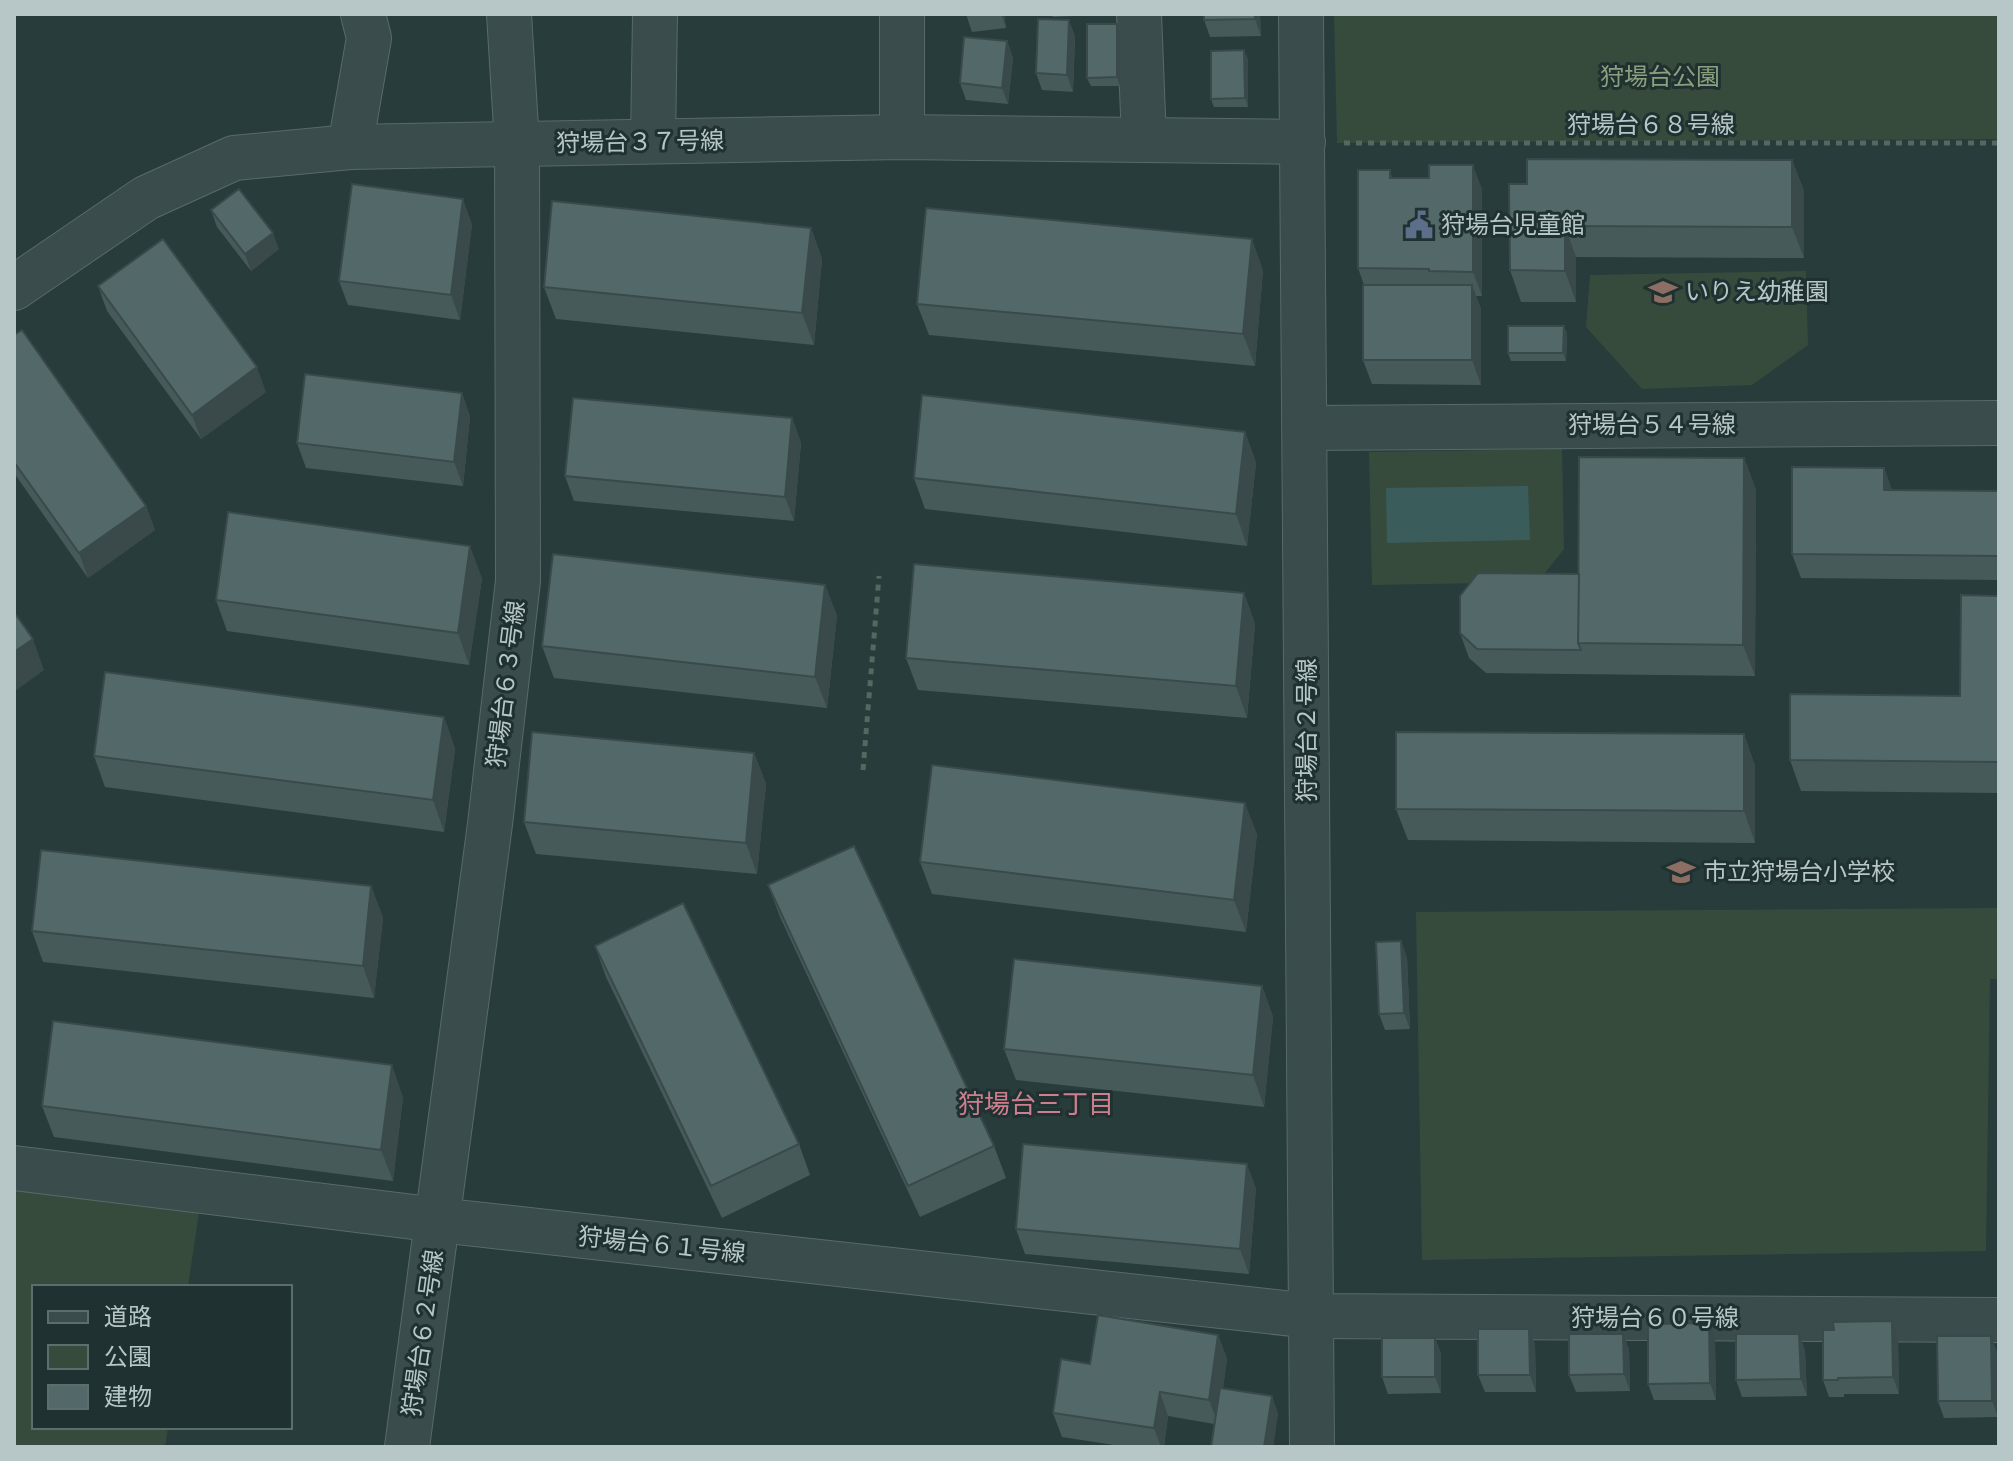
<svg xmlns="http://www.w3.org/2000/svg" width="2013" height="1461" font-family="Overpass,'Noto Sans JP',sans-serif">
<rect width="100%" height="100%" fill="#273c3b"/>
<g fill="#374b3d">
<polygon points="1334,14 1999,14 1999,139 1337,143"/>
<polygon points="1806,271 1808,345 1752,385 1642,389 1586,327 1590,275"/>
<polygon points="1562,449 1564,549 1538,582 1372,585 1369,452"/>
<polygon points="1999,908 1999,979 1990,979 1986,1251 1422,1260 1416,912"/>
<polygon points="14,1190 199,1212 188,1287 34,1287 34,1427 168,1427 165,1447 14,1447"/>
</g>
<polygon fill="#3a5d5b" points="1528,486 1530,540 1387,543 1386,488"/>
<g fill="none" stroke-linecap="round" stroke-linejoin="round">
<defs>
<g id="minor">
<polyline points="1139,14 1144,140"/>
<polyline points="1301,14 1312,1447"/>
<polyline points="902,137 902,14"/>
<polyline points="653,141 655,14"/>
<polyline points="350,147 369,38 363,14"/>
<polyline points="14,288 146,198 234,158 350,147 902,137 1303,142"/>
<polyline points="1305,428 1999,423"/>
<polyline points="14,1168 438,1220 1311,1316 1999,1320"/>
<polyline points="407,1447 490,824 518,581 517,144 509,14"/>
</g>
</defs>
<use href="#minor" stroke="#596a6a" stroke-width="46"/>
<g stroke="#55675f" stroke-width="5" stroke-dasharray="6 6" stroke-linecap="butt">
<polyline points="1344,143 1999,143"/>
<polyline points="863,770 879,576"/>
</g>
<use href="#minor" stroke="#3b4c4c" stroke-width="44"/>
</g>
<g fill="#475a5a">
<polygon points="966,14 1004,14 1006,28 972,32"/>
<polygon points="1052,14 1092,14 1092,15 1053,17"/>
<polygon points="1204,14 1260,14 1261,36 1210,37 1204,20"/>
<polygon points="1069,20 1075,37 1073,92 1042,90 1036,73"/>
<polygon points="1120,33 1120,86 1091,86 1087,78"/>
<polygon points="1007,41 1013,58 1008,104 966,100 960,83"/>
<polygon points="1248,59 1248,107 1214,107 1211,99"/>
<polygon points="1792,160 1804,191 1804,258 1576,257 1576,302 1521,302 1510,270 1527,184"/>
<polygon points="1390,170 1392,178 1482,189 1482,296 1476,296 1481,309 1481,385 1372,384 1363,360 1364,285 1358,268"/>
<polygon points="211,210 279,249 251,271 217,227"/>
<polygon points="472,224 460,320 348,305 339,281"/>
<polygon points="811,228 822,259 814,345 556,319 544,287"/>
<polygon points="1263,270 1255,366 929,335 917,304"/>
<polygon points="98,286 266,392 201,439 107,311"/>
<polygon points="1564,326 1567,334 1566,361 1511,361 1508,353"/>
<polygon points="14,335 146,506 155,530 88,578 14,473"/>
<polygon points="462,393 470,417 463,486 306,468 297,443"/>
<polygon points="792,418 801,443 794,521 574,501 565,476"/>
<polygon points="1245,432 1256,463 1247,546 925,509 914,478"/>
<polygon points="1744,458 1756,490 1755,676 1486,673 1469,658 1460,633 1579,574"/>
<polygon points="1884,468 1892,490 1999,491 1999,580 1801,578 1792,554"/>
<polygon points="482,578 469,665 227,631 216,600"/>
<polygon points="825,585 837,616 827,708 554,678 542,646"/>
<polygon points="1244,593 1255,624 1247,718 918,690 906,658"/>
<polygon points="1999,596 1999,793 1801,791 1790,760 1960,696"/>
<polygon points="444,717 455,749 444,832 105,787 94,756"/>
<polygon points="1744,734 1755,766 1755,843 1408,840 1396,809"/>
<polygon points="754,753 766,784 757,874 536,854 524,822"/>
<polygon points="1257,834 1246,932 932,894 920,862"/>
<polygon points="768,885 994,1146 1006,1178 920,1217 780,917"/>
<polygon points="371,886 383,918 374,998 43,962 32,931"/>
<polygon points="595,946 799,1144 810,1175 722,1218 606,977"/>
<polygon points="1407,957 1410,1029 1385,1030 1379,1014"/>
<polygon points="1262,986 1273,1017 1264,1107 1016,1080 1004,1049"/>
<polygon points="403,1097 393,1181 54,1137 42,1106"/>
<polygon points="1256,1188 1249,1274 1025,1254 1016,1229"/>
<polygon points="1529,1329 1535,1345 1536,1392 1485,1392 1478,1375"/>
<polygon points="1623,1334 1629,1350 1630,1391 1576,1392 1569,1375"/>
<polygon points="1799,1334 1805,1351 1807,1396 1742,1397 1736,1380"/>
<polygon points="1218,1335 1227,1359 1223,1388 1278,1413 1273,1447 1211,1447 1214,1424 1168,1416 1164,1447 1127,1447 1062,1437 1053,1413 1090,1364"/>
<polygon points="1435,1338 1441,1354 1441,1393 1388,1394 1382,1377"/>
<polygon points="1898,1338 1899,1394 1844,1394 1844,1397 1829,1397 1823,1380"/>
<polygon points="1715,1340 1716,1400 1654,1400 1648,1384"/>
<polygon points="1997,1352 1998,1417 1944,1418 1938,1401"/>
</g>
<g fill="#3a4a4a">
<polygon points="1001,14 1004,14 1006,28"/>
<polygon points="1255,14 1260,14 1261,36 1255,19"/>
<polygon points="1069,20 1075,37 1073,92 1067,75"/>
<polygon points="1117,24 1120,33 1120,86 1117,77"/>
<polygon points="1007,41 1013,58 1008,104 1002,88"/>
<polygon points="1244,50 1248,59 1248,107 1245,98"/>
<polygon points="1792,160 1804,191 1804,258 1792,227"/>
<polygon points="1473,165 1482,189 1482,296 1473,272"/>
<polygon points="463,199 472,224 460,320 451,295"/>
<polygon points="1565,226 1576,257 1576,302 1565,271"/>
<polygon points="811,228 822,259 814,345 802,313"/>
<polygon points="273,233 279,249 251,271 245,254"/>
<polygon points="1252,239 1263,270 1255,366 1243,334"/>
<polygon points="1472,285 1481,309 1481,385 1472,360"/>
<polygon points="1564,326 1567,334 1566,361 1563,353"/>
<polygon points="257,367 266,392 201,439 192,415"/>
<polygon points="462,393 470,417 463,486 454,462"/>
<polygon points="792,418 801,443 794,521 785,497"/>
<polygon points="1245,432 1256,463 1247,546 1236,514"/>
<polygon points="1744,458 1756,490 1755,676 1743,645"/>
<polygon points="1884,468 1893,493 1884,490"/>
<polygon points="146,506 155,530 88,578 79,553"/>
<polygon points="470,546 482,578 469,665 458,633"/>
<polygon points="825,585 837,616 827,708 815,677"/>
<polygon points="1244,593 1255,624 1247,718 1236,686"/>
<polygon points="33,639 44,670 14,692 14,652"/>
<polygon points="444,717 455,749 444,832 433,800"/>
<polygon points="1744,734 1755,766 1755,843 1744,811"/>
<polygon points="754,753 766,784 757,874 746,843"/>
<polygon points="1245,803 1257,834 1246,932 1234,900"/>
<polygon points="371,886 383,918 374,998 363,966"/>
<polygon points="1401,941 1407,957 1410,1029 1404,1013"/>
<polygon points="1262,986 1273,1017 1264,1107 1253,1075"/>
<polygon points="392,1065 403,1097 393,1181 381,1150"/>
<polygon points="1247,1164 1256,1188 1249,1274 1240,1249"/>
<polygon points="1892,1321 1898,1338 1899,1394 1893,1377"/>
<polygon points="1709,1323 1715,1340 1716,1400 1710,1383"/>
<polygon points="1529,1329 1535,1345 1536,1392 1530,1375"/>
<polygon points="1623,1334 1629,1350 1630,1391 1624,1374"/>
<polygon points="1799,1334 1805,1351 1807,1396 1801,1379"/>
<polygon points="1218,1335 1227,1359 1218,1424 1209,1400"/>
<polygon points="1991,1336 1997,1352 1998,1417 1992,1401"/>
<polygon points="1435,1338 1441,1354 1441,1393 1435,1377"/>
<polygon points="1160,1392 1168,1416 1164,1447 1161,1447 1154,1428"/>
<polygon points="1272,1396 1278,1413 1273,1447 1264,1447"/>
</g>
<g fill="#536969" stroke="#3a4a4a" stroke-width="2">
<polygon points="1204,14 1255,14 1255,19 1204,20"/>
<polygon points="1038,19 1069,20 1067,75 1036,73"/>
<polygon points="1087,24 1117,24 1117,77 1087,78"/>
<polygon points="964,37 1007,41 1002,88 960,83"/>
<polygon points="1244,50 1245,98 1211,99 1211,51"/>
<polygon points="1527,159 1792,160 1792,227 1565,226 1565,271 1510,270 1509,184 1527,184"/>
<polygon points="1429,165 1473,165 1473,272 1429,271 1429,269 1358,268 1358,170 1390,170 1390,178 1429,178"/>
<polygon points="352,184 463,199 451,295 339,281"/>
<polygon points="239,189 273,233 245,254 211,210"/>
<polygon points="552,201 811,228 802,313 544,287"/>
<polygon points="926,208 1252,239 1243,334 917,304"/>
<polygon points="163,239 257,367 192,415 98,286"/>
<rect x="1363" y="285" width="109" height="75"/>
<polygon points="1508,326 1564,326 1563,353 1508,353"/>
<polygon points="22,330 146,506 79,553 14,462 14,335"/>
<polygon points="305,374 462,393 454,462 297,443"/>
<polygon points="922,395 1245,432 1236,514 914,478"/>
<polygon points="573,398 792,418 785,497 565,476"/>
<polygon points="1579,457 1744,458 1743,645 1578,643"/>
<polygon points="1792,467 1884,468 1884,490 1999,491 1999,556 1792,554"/>
<polygon points="228,512 470,546 458,633 216,600"/>
<polygon points="553,554 825,585 815,677 542,646"/>
<polygon points="914,564 1244,593 1236,686 906,658"/>
<polygon points="1478,573 1579,574 1578,643 1581,650 1477,649 1460,633 1460,596"/>
<polygon points="1961,595 1999,596 1999,762 1790,760 1790,694 1960,696"/>
<polygon points="14,612 33,639 14,652"/>
<polygon points="105,672 444,717 433,800 94,756"/>
<polygon points="532,732 754,753 746,843 524,822"/>
<polygon points="1396,732 1744,734 1744,811 1396,809"/>
<polygon points="932,765 1245,803 1234,900 920,862"/>
<polygon points="854,846 994,1146 908,1186 768,885"/>
<polygon points="41,850 371,886 363,966 32,931"/>
<polygon points="683,903 799,1144 711,1186 595,946"/>
<polygon points="1401,941 1404,1013 1379,1014 1376,942"/>
<polygon points="1014,959 1262,986 1253,1075 1004,1049"/>
<polygon points="53,1021 392,1065 381,1150 42,1106"/>
<polygon points="1023,1144 1247,1164 1240,1249 1016,1229"/>
<polygon points="1098,1315 1218,1335 1209,1400 1160,1392 1154,1428 1053,1413 1061,1359 1090,1364"/>
<polygon points="1892,1321 1893,1377 1838,1378 1838,1380 1823,1380 1823,1330 1834,1330 1833,1322"/>
<polygon points="1709,1323 1710,1383 1648,1384 1648,1324"/>
<polygon points="1478,1329 1529,1329 1530,1375 1478,1375"/>
<polygon points="1569,1334 1623,1334 1624,1374 1569,1375"/>
<polygon points="1736,1334 1799,1334 1801,1379 1736,1380"/>
<polygon points="1937,1336 1991,1336 1992,1401 1938,1401"/>
<rect x="1382" y="1338" width="53" height="39"/>
<polygon points="1220,1388 1272,1396 1264,1447 1211,1447"/>
</g>
<defs>
<symbol id="civic-bare" viewBox="-9 -9 18 18"><path d="M-.6-6.5H3V-4.5H.6V-3L4-1V1h2V6H-6V1h2V-1L-.6-3ZM-1.2 2.5V6h2.4V2.5Z" fill="#5c6f8a" stroke="#203131" stroke-width="2.5" paint-order="stroke"/></symbol>
<symbol id="school-bare" viewBox="-9 -9 18 18"><path d="M0-5L7-2L0 1L-7-2ZM-4 1L0 2.5L4 1V4Q0 6-4 4Z" fill="#8d6e63" stroke="#203131" stroke-width="2.5" paint-order="stroke"/></symbol>
</defs>
<g fill-rule="evenodd">
<use href="#civic-bare" x="1399" y="205" width="40" height="40"/>
<use href="#school-bare" x="1643" y="272" width="40" height="40"/>
<use href="#school-bare" x="1661" y="852" width="40" height="40"/>
</g>
<g text-anchor="middle" stroke-width="6" stroke-linejoin="round" paint-order="stroke">
<g font-size="24" fill="#8ca07f" stroke="#203131">
<text x="1660" y="85">狩場台公園</text>
</g>
<g font-size="24" fill="#b7c7c7" stroke="#203131">
<text x="1651" y="133">狩場台６８号線</text>
<text transform="translate(640 142) rotate(-1)" y="8">狩場台３７号線</text>
<text x="1652" y="433">狩場台５４号線</text>
<text transform="translate(506 684) rotate(-83)" y="8">狩場台６３号線</text>
<text transform="translate(1307 730) rotate(-90)" y="8">狩場台２号線</text>
<text transform="translate(662 1245) rotate(6)" y="8">狩場台６１号線</text>
<text x="1655" y="1326">狩場台６０号線</text>
<text transform="translate(423 1333) rotate(-82)" y="8">狩場台６２号線</text>
</g>
<g font-size="24" fill="#b7c7c7" stroke="#203131" text-anchor="start">
<text x="1441" y="233">狩場台児童館</text>
<text x="1685" y="300">いりえ幼稚園</text>
<text x="1703" y="880">市立狩場台小学校</text>
</g>
<g font-size="26" fill="#ce7f8d" stroke="#203131">
<text x="1036" y="1113">狩場台三丁目</text>
</g>
</g>
<rect width="2013" height="1461" fill="none" stroke="#b7c7c7" stroke-width="32"/>
<rect x="32" y="1285" width="260" height="144" fill="#203131" stroke="#5c6d6d" stroke-width="2"/>
<rect x="48" y="1311" width="40" height="12" fill="#3b4c4c" stroke="#5c6d6d" stroke-width="2"/>
<text x="104" y="1325" font-size="24" fill="#b7c7c7">道路</text>
<rect x="48" y="1345" width="40" height="24" fill="#374b3d" stroke="#5c6d6d" stroke-width="2"/>
<text x="104" y="1365" font-size="24" fill="#b7c7c7">公園</text>
<rect x="48" y="1385" width="40" height="24" fill="#536969" stroke="#5c6d6d" stroke-width="2"/>
<text x="104" y="1405" font-size="24" fill="#b7c7c7">建物</text>
</svg>
